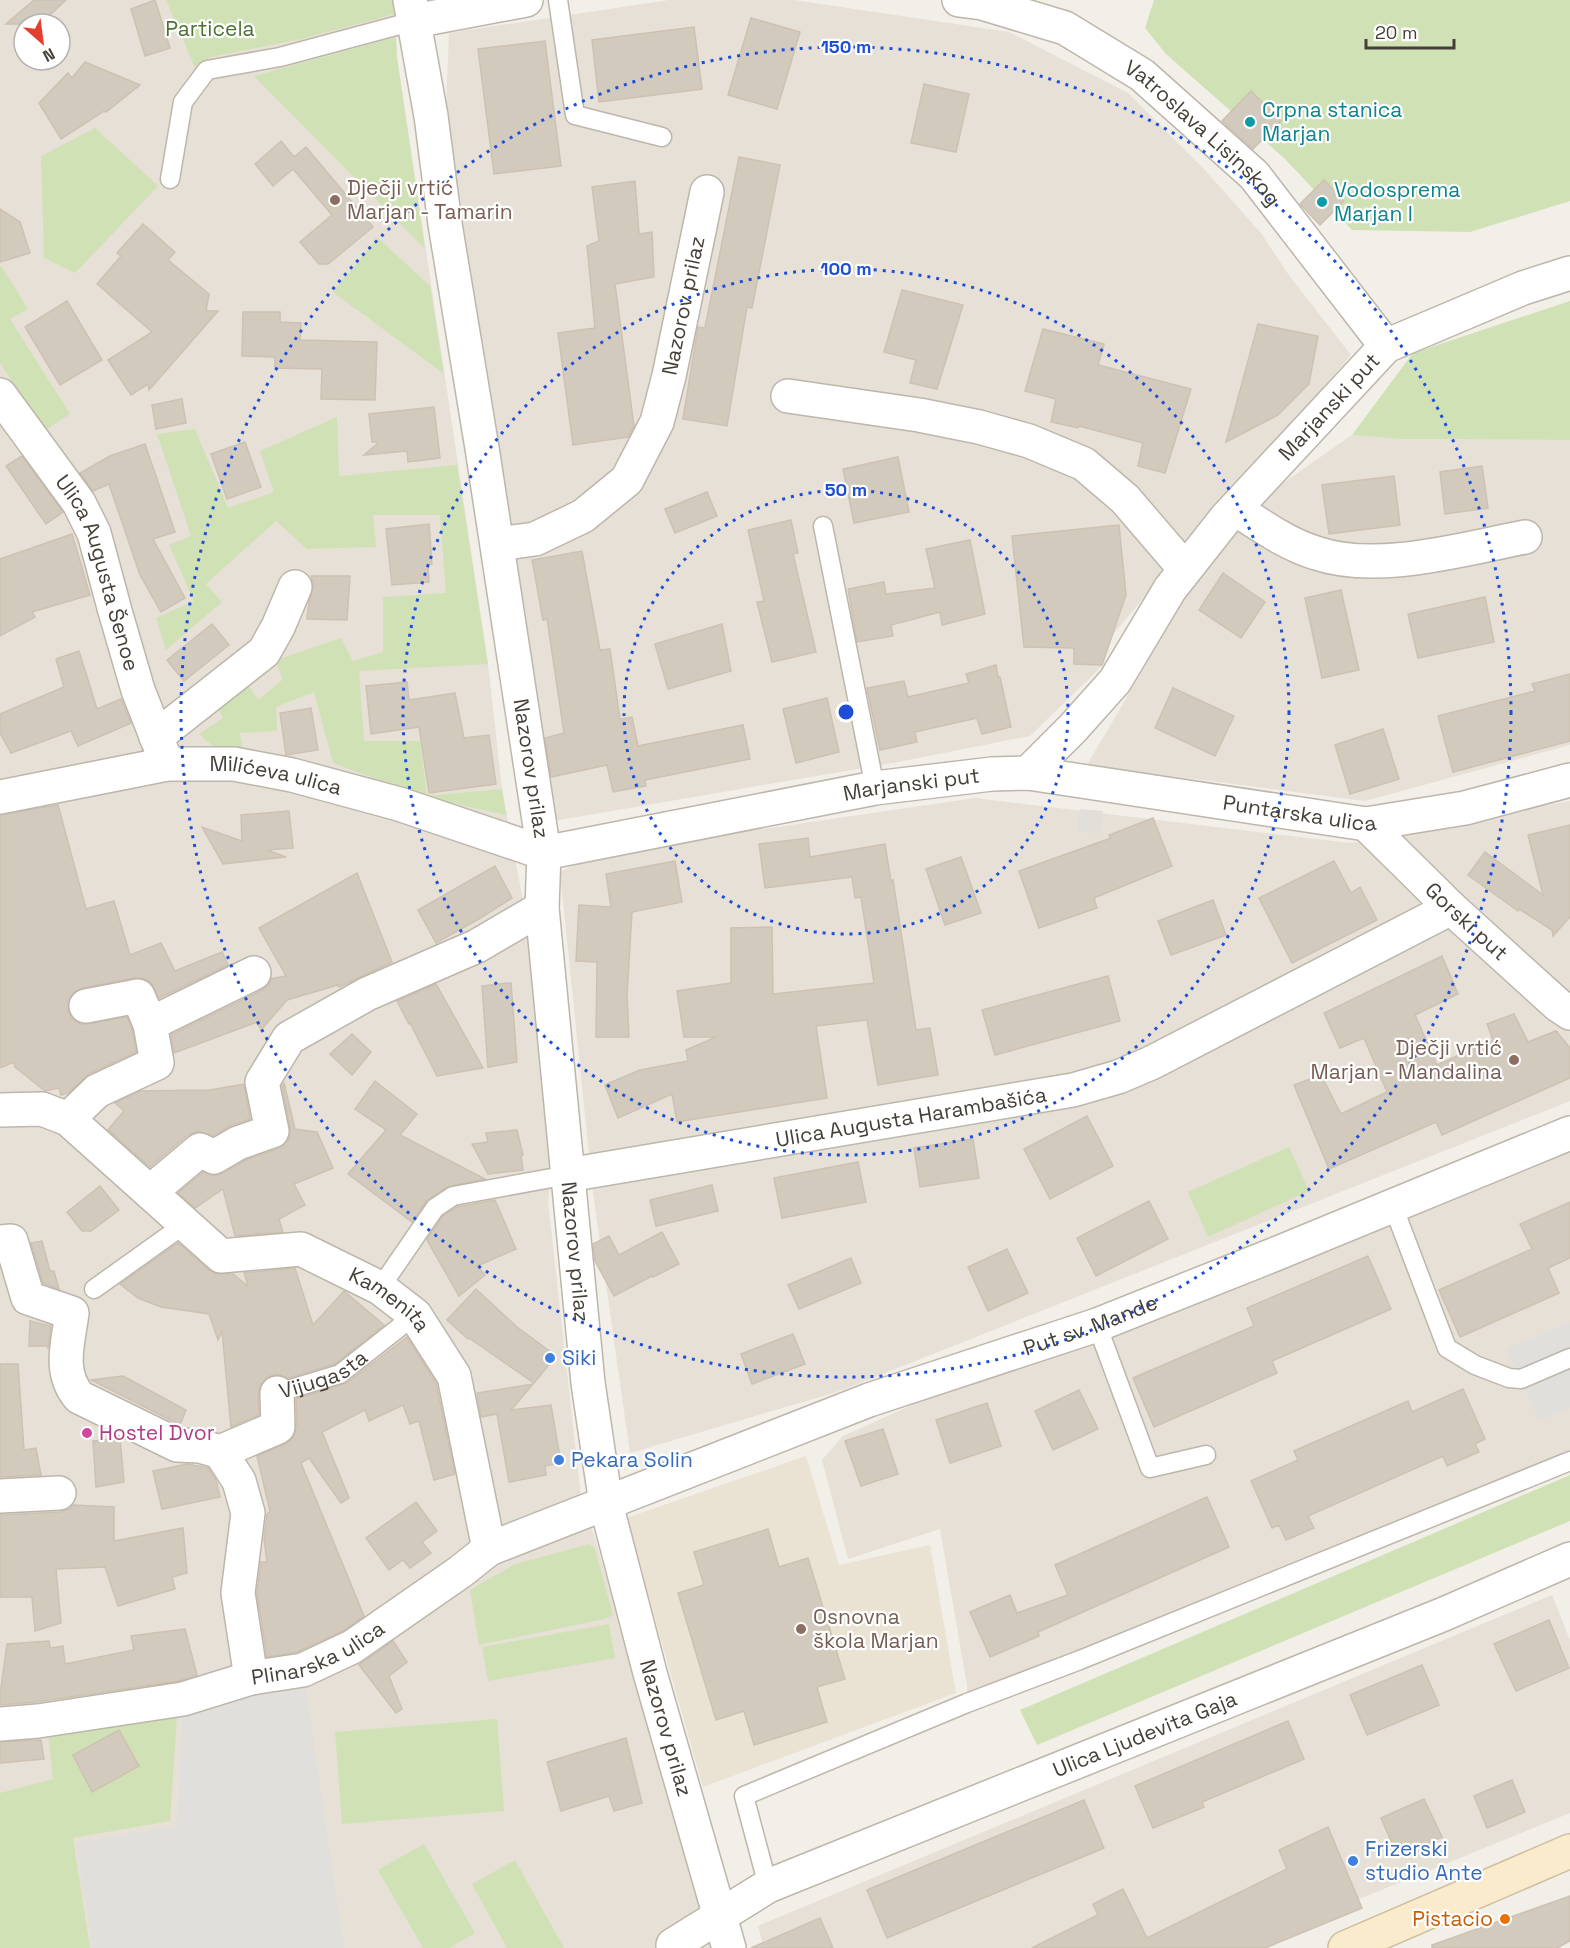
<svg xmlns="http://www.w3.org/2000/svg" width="1570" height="1948" font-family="'Space Grotesk',sans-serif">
<rect width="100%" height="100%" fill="#f2eee8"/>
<g fill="#e6e0d6" fill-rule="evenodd">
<path d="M0 0H394L397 57 488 664 502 789 524 906 553 1167 548 1201 581 1497 595 1538 711 1948H0ZM24 24H60V60H24Z"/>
<polygon points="669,0 794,0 1009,32 1128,93 1202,167 1261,233 1288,274 1351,355 1114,633 1103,665 1030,736 893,763 541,823 444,154 449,33"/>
<polygon points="1352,435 1400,439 1570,440 1570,745 1365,801 1087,765 1199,574 1269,493"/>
<polygon points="975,798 1350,843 1570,801 1570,1101 837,1392 630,1453 593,1193 560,872 599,853"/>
<polygon points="1570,1142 1570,1461 967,1703 967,1685 940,1529 848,1559 822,1460 843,1436 1022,1356"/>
<polygon points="1552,1595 1570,1640 1570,1813 1239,1948 764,1948 758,1926"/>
</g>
<polygon fill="#e2ded9" points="1080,809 1103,811 1101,834 1077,831"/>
<polygon fill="#eae2d3" points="806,1456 839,1565 930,1545 956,1693 703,1787 626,1518"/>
<g fill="#d0e2b5">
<polygon points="166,0 394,0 395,14 301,39 211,57 196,70"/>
<polygon points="1154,0 1570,0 1570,201 1470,232 1352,230 1285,159 1166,54 1145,28"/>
<polygon points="396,37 397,57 425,249 254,76"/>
<polygon points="95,128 158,186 75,273 44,258 41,156"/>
<polygon points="378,238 430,286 444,374 333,292"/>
<polygon points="0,266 2,267 28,309 10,319 70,414 44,431 0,363"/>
<polygon points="1570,301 1570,440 1400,439 1352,435 1413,353"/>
<polygon points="337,417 339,476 457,465 488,664 359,671 364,741 420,741 427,796 502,789 506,815 424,797 333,763 314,692 276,707 277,731 240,733 243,752 216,749 199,734 223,718 214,700 243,677 258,700 282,680 276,660 341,638 353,661 383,652 383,597 446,593 440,515 373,515 376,547 307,549 276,521 206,584 222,602 166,650 156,618 194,601 169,545 191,536 157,434 195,429 228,508 274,492 260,451"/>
<polygon points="1289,1147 1309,1191 1208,1237 1188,1192"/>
<polygon points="1570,1475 1570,1521 1037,1745 1020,1710"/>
<polygon points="590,1544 595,1549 613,1615 605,1619 479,1645 470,1590 515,1564"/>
<polygon points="609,1624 615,1658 488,1681 482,1647"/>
<polygon points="177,1716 170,1821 73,1838 90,1948 0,1948 0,1793 53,1779 48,1734"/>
<polygon points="497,1719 504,1811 342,1824 335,1732"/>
<polygon points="424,1844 475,1933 449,1948 423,1948 378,1870"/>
<polygon points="515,1860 564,1948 507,1948 472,1884"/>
</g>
<g fill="#e1dfdc">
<polygon points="1570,1322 1570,1407 1539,1421 1507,1349"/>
<polygon points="303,1670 344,1948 93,1948 76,1842 177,1826 183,1699"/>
</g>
<g fill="#d3cabe" stroke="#cdc1b2" stroke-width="1.5">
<polygon points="34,0 66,0 40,24 6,24"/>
<polygon points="155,0 170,48 145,56 131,9"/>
<polygon points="751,18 800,32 777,109 728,95"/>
<polygon points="694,27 702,89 599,102 592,40"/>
<polygon points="545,41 561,166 494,174 478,49"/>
<polygon points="85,62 140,85 106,112 104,111 61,139 39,103 68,73 72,78"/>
<polygon points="924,84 969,94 956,152 911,143"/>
<polygon points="1251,91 1281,121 1253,149 1222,121"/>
<polygon points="281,141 294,157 306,147 373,227 328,264 319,264 300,242 332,215 293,169 273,186 255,164"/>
<polygon points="739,157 780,165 752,308 747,307 727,426 683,419 698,327 705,328"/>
<polygon points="1324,180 1344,201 1320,225 1300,204"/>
<polygon points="635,181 639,234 652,232 654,277 615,284 634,426 628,437 573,445 558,333 595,328 587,246 599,241 592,187"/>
<polygon points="0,209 20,222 30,253 0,262"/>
<polygon points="143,224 175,252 168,260 209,294 206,311 218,311 149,390 148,384 131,395 108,360 152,332 97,284 121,256 117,253"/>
<polygon points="902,290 963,305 937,389 910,383 916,360 884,352"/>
<polygon points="67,301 102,360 60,385 25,327"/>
<polygon points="243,312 280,312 280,322 301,323 300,340 377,342 375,400 321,399 322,369 275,368 275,357 242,356"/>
<polygon points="1258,324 1318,336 1309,384 1278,415 1226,442"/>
<polygon points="1043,329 1104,344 1098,365 1191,389 1165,473 1138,466 1143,443 1079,426 1078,428 1051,422 1056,399 1025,391"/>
<polygon points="182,399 186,423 156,429 152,405"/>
<polygon points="434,407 440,458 408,462 407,451 364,455 377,444 377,442 372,442 369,414"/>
<polygon points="245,442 261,487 227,499 211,454"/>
<polygon points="145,444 175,532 153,539 185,598 161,612 140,575 109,484 93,491 80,473 110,456"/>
<polygon points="22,456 63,512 46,524 6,466"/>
<polygon points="898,457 909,512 854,523 843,469"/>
<polygon points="1482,466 1488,508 1445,514 1440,472"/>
<polygon points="1394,476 1400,525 1329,534 1322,485"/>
<polygon points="707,492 717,516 675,533 665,509"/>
<polygon points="791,520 798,553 793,554 816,652 772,662 757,602 764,601 748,530"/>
<polygon points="429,524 432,564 428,564 429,582 392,585 386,529"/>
<polygon points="1119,525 1126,595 1102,665 1074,664 1074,648 1024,647 1012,536"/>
<polygon points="72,534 90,595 32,612 35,617 0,636 0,559"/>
<polygon points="970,540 985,614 942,625 940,612 891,625 893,636 857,642 848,589 884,582 886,594 935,588 926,549"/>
<polygon points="582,551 600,650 610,649 620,719 632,717 638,746 743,725 750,759 645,780 646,786 613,792 607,765 551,777 545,738 564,733 547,619 543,620 532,560"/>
<polygon points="1223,573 1265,602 1241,638 1199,610"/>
<polygon points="311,576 350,576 347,620 307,619 309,603 314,585"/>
<polygon points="1341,590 1359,670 1322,678 1305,598"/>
<polygon points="1485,597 1494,642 1418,658 1408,614"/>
<polygon points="212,624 229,645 184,681 167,660"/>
<polygon points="722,624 731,671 668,689 655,644"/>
<polygon points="79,651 97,709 121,699 131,723 78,746 71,731 11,753 0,733 0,714 64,687 56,659"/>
<polygon points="996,665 998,677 1000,677 1011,727 982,734 977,718 915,732 917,742 880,750 867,688 904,681 908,697 969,683 966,674"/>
<polygon points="1570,674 1570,741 1453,772 1438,716 1535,691 1532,684"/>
<polygon points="407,682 409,700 455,693 464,738 489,735 496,784 429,793 419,727 371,734 366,686"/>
<polygon points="1173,688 1234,716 1215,756 1155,728"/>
<polygon points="827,698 839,752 796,763 783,709"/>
<polygon points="311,708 318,750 286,755 280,713"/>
<polygon points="1383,729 1399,779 1350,794 1335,745"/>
<polygon points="58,805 86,909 114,901 130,955 161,943 175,971 222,952 228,965 159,998 151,982 142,978 134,978 82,988 74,992 68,1000 68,1010 72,1019 80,1024 89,1024 127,1017 132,1029 136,1052 89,1074 68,1093 61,1095 59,1088 45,1091 15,1067 14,1062 0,1068 0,815"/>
<polygon points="289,811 293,848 267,850 286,857 223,864 202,827 242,841 241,815"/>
<polygon points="1153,818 1172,866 1094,898 1097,908 1039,928 1019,871 1111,838 1109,835"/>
<polygon points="1570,825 1570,917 1553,936 1552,930 1519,909 1518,911 1468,875 1485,852 1543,895 1528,835"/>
<polygon points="808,838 810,857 885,844 891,881 893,880 916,1030 930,1028 938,1075 878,1085 867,1020 816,1026 827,1098 677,1122 672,1094 618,1118 605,1085 640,1070 688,1061 686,1050 716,1037 684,1037 677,991 731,983 731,928 772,927 773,994 874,983 861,897 855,898 852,877 765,888 759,844"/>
<polygon points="961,857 981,913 945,925 926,869"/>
<polygon points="675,861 682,902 632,912 627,995 629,1037 596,1037 597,962 576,961 579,905 611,907 606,874"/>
<polygon points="1334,861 1351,893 1360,887 1377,920 1292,963 1259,898"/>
<polygon points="495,866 512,898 482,917 436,943 418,910"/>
<polygon points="357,873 392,962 339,987 338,985 287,1000 261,1030 257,1022 174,1053 171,1035 262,990 269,984 271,979 286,976 259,928"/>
<polygon points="1213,900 1226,935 1171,955 1158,921"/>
<polygon points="1442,956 1458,994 1415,1015 1437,1065 1493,1040 1487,1024 1514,1014 1528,1042 1556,1031 1570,1048 1570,1078 1442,1135 1436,1122 1329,1169 1294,1085 1321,1075 1341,1114 1387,1092 1364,1038 1340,1048 1324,1013"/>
<polygon points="1108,976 1120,1021 995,1055 982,1010"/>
<polygon points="511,983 517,1062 488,1067 482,986"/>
<polygon points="436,984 483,1068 437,1076 410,1023 409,1024 397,1001"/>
<polygon points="352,1034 371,1052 352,1075 330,1054"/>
<polygon points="375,1081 417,1114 400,1135 485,1179 447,1187 426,1201 412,1222 348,1174 386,1130 355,1109"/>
<polygon points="284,1083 295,1129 317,1132 333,1168 294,1184 305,1205 279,1219 283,1232 235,1236 223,1189 195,1208 178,1193 203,1172 214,1176 223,1173 246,1160 278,1149 285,1144 290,1137 290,1128 282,1086"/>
<polygon points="244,1084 250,1119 232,1125 213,1136 198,1131 188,1135 150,1167 108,1130 124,1111 115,1103 140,1091 210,1090"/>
<polygon points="1087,1116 1113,1166 1050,1199 1024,1149"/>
<polygon points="517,1130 523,1155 521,1156 523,1170 488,1174 472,1144 488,1142 486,1133"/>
<polygon points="973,1139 979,1178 920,1187 914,1148"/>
<polygon points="858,1162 866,1202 782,1218 774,1178"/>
<polygon points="712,1185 718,1211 656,1226 650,1200"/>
<polygon points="100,1186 119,1210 91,1231 82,1231 67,1212"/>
<polygon points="495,1200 516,1249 477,1266 485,1275 459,1296 427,1240 443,1216 457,1207"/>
<polygon points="1149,1201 1168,1239 1096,1276 1077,1238"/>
<polygon points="1570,1202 1570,1258 1548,1268 1559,1293 1460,1337 1439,1290 1532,1249 1520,1224"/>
<polygon points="662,1232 679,1264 653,1277 652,1276 614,1296 595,1261 593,1244 609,1236 619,1255"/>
<polygon points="42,1241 50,1271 54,1271 59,1289 43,1283 31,1243"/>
<polygon points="178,1243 209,1270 216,1274 233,1274 248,1286 244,1273 295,1268 313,1325 344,1291 384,1325 335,1364 288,1378 277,1374 267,1377 260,1385 258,1393 259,1415 231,1427 222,1331 218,1340 209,1314 161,1307 138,1298 120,1284"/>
<polygon points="1007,1249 1028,1293 988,1311 968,1267"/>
<polygon points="1368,1256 1391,1309 1272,1361 1277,1373 1154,1427 1133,1378 1254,1326 1247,1308"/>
<polygon points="851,1258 861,1283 799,1309 788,1285"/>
<polygon points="476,1289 517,1327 556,1356 534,1383 469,1338 468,1339 447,1320"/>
<polygon points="30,1321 51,1326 48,1348 47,1346 29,1346"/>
<polygon points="793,1334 805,1364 752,1384 741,1354"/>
<polygon points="407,1337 436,1383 455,1474 434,1480 419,1421 410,1424 403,1405 369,1421 365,1410 322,1432 349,1498 341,1503 309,1458 301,1463 364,1616 343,1631 297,1652 267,1657 257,1593 261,1562 267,1562 264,1539 267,1514 270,1511 257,1456 285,1444 293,1438 297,1426 296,1399 347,1383"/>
<polygon points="0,1364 18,1364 24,1450 36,1448 41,1475 0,1477"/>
<polygon points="123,1376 186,1410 180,1425 91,1380"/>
<polygon points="533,1384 511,1410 551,1405 561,1463 545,1466 546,1475 509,1482 497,1414 481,1417 477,1393"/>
<polygon points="1463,1389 1485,1439 1475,1444 1479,1452 1447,1466 1443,1456 1308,1516 1314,1528 1286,1540 1279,1525 1272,1528 1251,1481 1298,1460 1294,1451 1408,1401 1412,1412"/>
<polygon points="1079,1390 1098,1429 1053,1450 1035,1411"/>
<polygon points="987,1403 1001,1446 950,1463 936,1420"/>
<polygon points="883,1429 898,1474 861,1486 845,1441"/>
<polygon points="120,1438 124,1482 96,1487 93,1441"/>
<polygon points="187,1464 208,1468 216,1480 220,1497 162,1509 153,1471"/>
<polygon points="1207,1497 1229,1547 1038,1632 1039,1636 990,1657 970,1612 1010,1595 1017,1613 1068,1595 1055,1565"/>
<polygon points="416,1502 437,1531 422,1542 431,1553 410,1568 403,1560 389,1570 366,1538"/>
<polygon points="73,1505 114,1507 114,1541 183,1528 187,1573 172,1577 175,1589 118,1606 105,1567 56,1569 61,1623 35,1631 32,1597 0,1597 0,1515 60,1512 69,1509"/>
<polygon points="768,1529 779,1567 808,1558 845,1679 817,1687 827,1722 754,1745 744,1711 716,1720 678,1593 704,1585 694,1552"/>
<polygon points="1549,1620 1569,1668 1516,1691 1494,1644"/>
<polygon points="185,1629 197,1675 179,1681 36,1702 0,1705 0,1688 1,1688 7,1644 49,1641 50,1648 63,1646 65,1664 134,1650 131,1636"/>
<polygon points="393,1641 407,1662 389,1676 402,1709 396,1713 359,1665"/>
<polygon points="1422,1665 1439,1705 1367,1735 1350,1695"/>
<polygon points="1288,1721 1304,1759 1202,1802 1204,1807 1153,1828 1135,1786"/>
<polygon points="119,1730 139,1766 92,1792 73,1755"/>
<polygon points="626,1738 642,1803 614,1811 609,1796 561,1811 547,1762"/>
<polygon points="41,1740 44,1759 0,1763 0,1742"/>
<polygon points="1512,1780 1525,1812 1487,1828 1474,1796"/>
<polygon points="1424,1799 1442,1837 1398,1857 1381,1818"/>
<polygon points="1084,1800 1104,1848 887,1938 867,1890"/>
<polygon points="1328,1827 1362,1908 1265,1948 1032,1948 1098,1915 1093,1904 1123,1889 1147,1938 1287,1869 1279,1850"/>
<polygon points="1570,1896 1570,1941 1557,1948 1432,1948 1432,1945"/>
<polygon points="820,1918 833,1948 751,1948"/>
</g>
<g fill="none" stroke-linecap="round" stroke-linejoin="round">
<defs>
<g id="lane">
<polyline points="558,0 575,115 662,137"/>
<polyline points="170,179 183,102 207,70 280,57 414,21"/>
<polyline points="823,526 875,788"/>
<polyline points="1393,1206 1447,1348 1475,1365 1509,1378 1521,1379 1570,1358"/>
<polyline points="380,1288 435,1208 453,1196 568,1175"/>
<polyline points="94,1289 185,1224"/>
<polyline points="1097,1325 1150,1468 1206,1455"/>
<path id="s1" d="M277 1393 340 1374 415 1315"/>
<polyline points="768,1886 744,1796 967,1703 1080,1660 1570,1461"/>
</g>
<g id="street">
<path id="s2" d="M410 0 431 116 445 224 482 448 544 853 542 908 588 1383 606 1504 650 1673 729 1948"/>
<path id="s3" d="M959 0 982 3 1065 28 1142 75 1254 175 1386 346"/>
<polyline points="414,21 526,0"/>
<path id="s4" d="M0 395 79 503 94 533 115 611 138 690 167 764"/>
<polyline points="788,396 919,415 979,427 1029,441 1084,464 1125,499 1185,569"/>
<path d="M1235 509C1261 525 1286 544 1316 553 1377 574 1463 549 1525 537"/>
<path id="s5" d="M497 544 535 539 583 516 627 480 657 422 669 376 707 192"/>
<polyline points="156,737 264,652 278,627 295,587"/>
<path id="s6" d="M1028 773 1073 728 1115 681 1170 589 1226 518 1386 346 1523 288 1570 273"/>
<path id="s7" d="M0 797 167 764H234L292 775 399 804 544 853 875 788 992 774 1028 773 1366 824 1465 808 1570 780"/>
<path id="s8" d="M1366 824 1451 908 1558 1005 1570 1013"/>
<polyline points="86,1006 138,996 150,1024"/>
<path id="s9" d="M0 1110 42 1109 68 1119 221 1256 301 1249 380 1288 415 1315 454 1376 489 1549"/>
<polyline points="68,1119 97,1091 157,1063 150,1024 254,973"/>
<path id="s10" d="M568 1175 1073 1090 1118 1077 1151 1063 1451 908"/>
<polyline points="150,1192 200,1150 214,1157 238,1143 272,1131 262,1082 289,1038 367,994 477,946 542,908"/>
<path d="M0 1242 11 1241 28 1298 72 1313C68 1344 58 1371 79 1397L177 1445 200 1446 220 1452 239 1481 248 1513 238 1593 251 1678"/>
<polyline points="220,1452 278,1427 277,1393"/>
<polyline points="0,1496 59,1493"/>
<path id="s11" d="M0 1724 38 1721 183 1699 251 1678 303 1670 352 1647 460 1572 489 1549 869 1400 1097 1325 1273 1255 1570 1133"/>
<path id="s12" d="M673 1945 768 1886 1444 1614 1570 1559"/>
</g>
<polyline id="secondary" points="1345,1948 1570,1851"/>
</defs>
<use href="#lane" stroke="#bdb6ab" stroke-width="21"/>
<use href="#street" stroke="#bdb6ab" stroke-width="36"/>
<use href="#secondary" stroke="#cdbe9c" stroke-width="36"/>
<use href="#lane" stroke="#fff" stroke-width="18"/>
<use href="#street" stroke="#fff" stroke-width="33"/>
<use href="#secondary" stroke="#f9ebcb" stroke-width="33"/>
</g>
<g fill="none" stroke="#1d4ed8" stroke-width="3" stroke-dasharray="3 6">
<circle cx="846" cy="712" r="222"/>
<circle cx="846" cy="712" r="443"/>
<circle cx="846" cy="712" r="665"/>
</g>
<g fill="#0f9aa8" stroke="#fff" stroke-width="2">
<circle cx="1250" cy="122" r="6"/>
<circle cx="1322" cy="202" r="6"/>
</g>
<g fill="#8d6e63" stroke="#fff" stroke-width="2">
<circle cx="335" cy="200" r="6"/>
<circle cx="1514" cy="1060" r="6"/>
<circle cx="801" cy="1629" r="6"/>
</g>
<g fill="#3f7fe0" stroke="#fff" stroke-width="2">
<circle cx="550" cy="1358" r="6"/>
<circle cx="559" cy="1460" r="6"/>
<circle cx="1353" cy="1861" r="6"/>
</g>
<circle fill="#d1479c" stroke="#fff" stroke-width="2" cx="87" cy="1433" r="6"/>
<circle fill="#e8710a" stroke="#fff" stroke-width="2" cx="1505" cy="1919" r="6"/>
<g text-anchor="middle" stroke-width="4.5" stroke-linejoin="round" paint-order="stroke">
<g font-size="21" fill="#4c7130" stroke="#fff">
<text x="210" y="36">Particela</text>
</g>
<g font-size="21" fill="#0d838f" stroke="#fff" text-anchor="start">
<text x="1262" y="117">Crpna stanica<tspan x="1262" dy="24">Marjan</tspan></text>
<text x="1334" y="197">Vodosprema<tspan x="1334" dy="24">Marjan I</tspan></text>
</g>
<g font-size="21" fill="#453f37" stroke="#fff">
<text dy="7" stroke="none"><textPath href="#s3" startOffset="284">Vatroslava Lisinskog</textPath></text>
<text dy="7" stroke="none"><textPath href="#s5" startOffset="333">Nazorov prilaz</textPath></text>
<text dy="7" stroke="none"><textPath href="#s6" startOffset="476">Marjanski put</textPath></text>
<text dy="7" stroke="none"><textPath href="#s4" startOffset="206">Ulica Augusta Šenoe</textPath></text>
<text dy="7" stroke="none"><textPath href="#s2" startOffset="778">Nazorov prilaz</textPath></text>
<text dy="7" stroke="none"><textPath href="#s7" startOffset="280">Milićeva ulica</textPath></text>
<text dy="7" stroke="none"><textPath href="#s7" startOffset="934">Marjanski put</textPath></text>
<text dy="7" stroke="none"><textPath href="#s7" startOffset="1326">Puntarska ulica</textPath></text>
<text dy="7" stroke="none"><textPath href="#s8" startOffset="140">Gorski put</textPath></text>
<text dy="7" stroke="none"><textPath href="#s10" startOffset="348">Ulica Augusta Harambašića</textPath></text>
<text dy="7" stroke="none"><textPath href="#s2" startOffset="1264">Nazorov prilaz</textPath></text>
<text dy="7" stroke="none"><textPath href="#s9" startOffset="458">Kamenita</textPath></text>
<text dy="7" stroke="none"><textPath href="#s11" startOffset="1173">Put sv. Mande</textPath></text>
<text dy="7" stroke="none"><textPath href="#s1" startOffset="50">Vijugasta</textPath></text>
<text dy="7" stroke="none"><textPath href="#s11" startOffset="328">Plinarska ulica</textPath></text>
<text dy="7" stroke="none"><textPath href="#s2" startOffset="1750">Nazorov prilaz</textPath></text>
<text dy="7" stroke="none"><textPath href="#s12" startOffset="518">Ulica Ljudevita Gaja</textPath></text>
</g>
<g font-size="21" fill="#785e54" stroke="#fff" text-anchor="start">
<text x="347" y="195">Dječji vrtić<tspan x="347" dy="24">Marjan - Tamarin</tspan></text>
<text x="1502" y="1055" text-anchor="end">Dječji vrtić<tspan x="1502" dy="24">Marjan - Mandalina</tspan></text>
<text x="813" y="1624">Osnovna<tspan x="813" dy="24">škola Marjan</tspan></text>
</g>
<g font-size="21" fill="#366cbe" stroke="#fff" text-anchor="start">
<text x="562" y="1365">Siki</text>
<text x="571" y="1467">Pekara Solin</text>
<text x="1365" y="1856">Frizerski<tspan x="1365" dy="24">studio Ante</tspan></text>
</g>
<g font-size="21" fill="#b23c85" stroke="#fff" text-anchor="start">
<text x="99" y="1440">Hostel Dvor</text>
</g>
<g font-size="21" fill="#c56008" stroke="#fff" text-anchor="end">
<text x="1493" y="1926">Pistacio</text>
</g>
</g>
<circle cx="846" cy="712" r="9" fill="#1d4ed8" stroke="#fff" stroke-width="3"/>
<g font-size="18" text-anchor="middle" font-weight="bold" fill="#1d4ed8" stroke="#fff" stroke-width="4.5" stroke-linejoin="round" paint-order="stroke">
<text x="846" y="53">150 m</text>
<text x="846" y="275">100 m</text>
<text x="846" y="496">50 m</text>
</g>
<g transform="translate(42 42) rotate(152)"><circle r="28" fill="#ffffff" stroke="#b5b2af" stroke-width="1.5"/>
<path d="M0-4.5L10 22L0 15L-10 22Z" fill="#e53e2c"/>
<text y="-9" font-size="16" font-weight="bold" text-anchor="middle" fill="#453f37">N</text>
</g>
<path d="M1366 39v9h88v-9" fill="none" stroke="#453f37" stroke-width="3"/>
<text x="1375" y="39" font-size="18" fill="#453f37" stroke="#ffffff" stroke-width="4.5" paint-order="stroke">20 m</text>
</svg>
